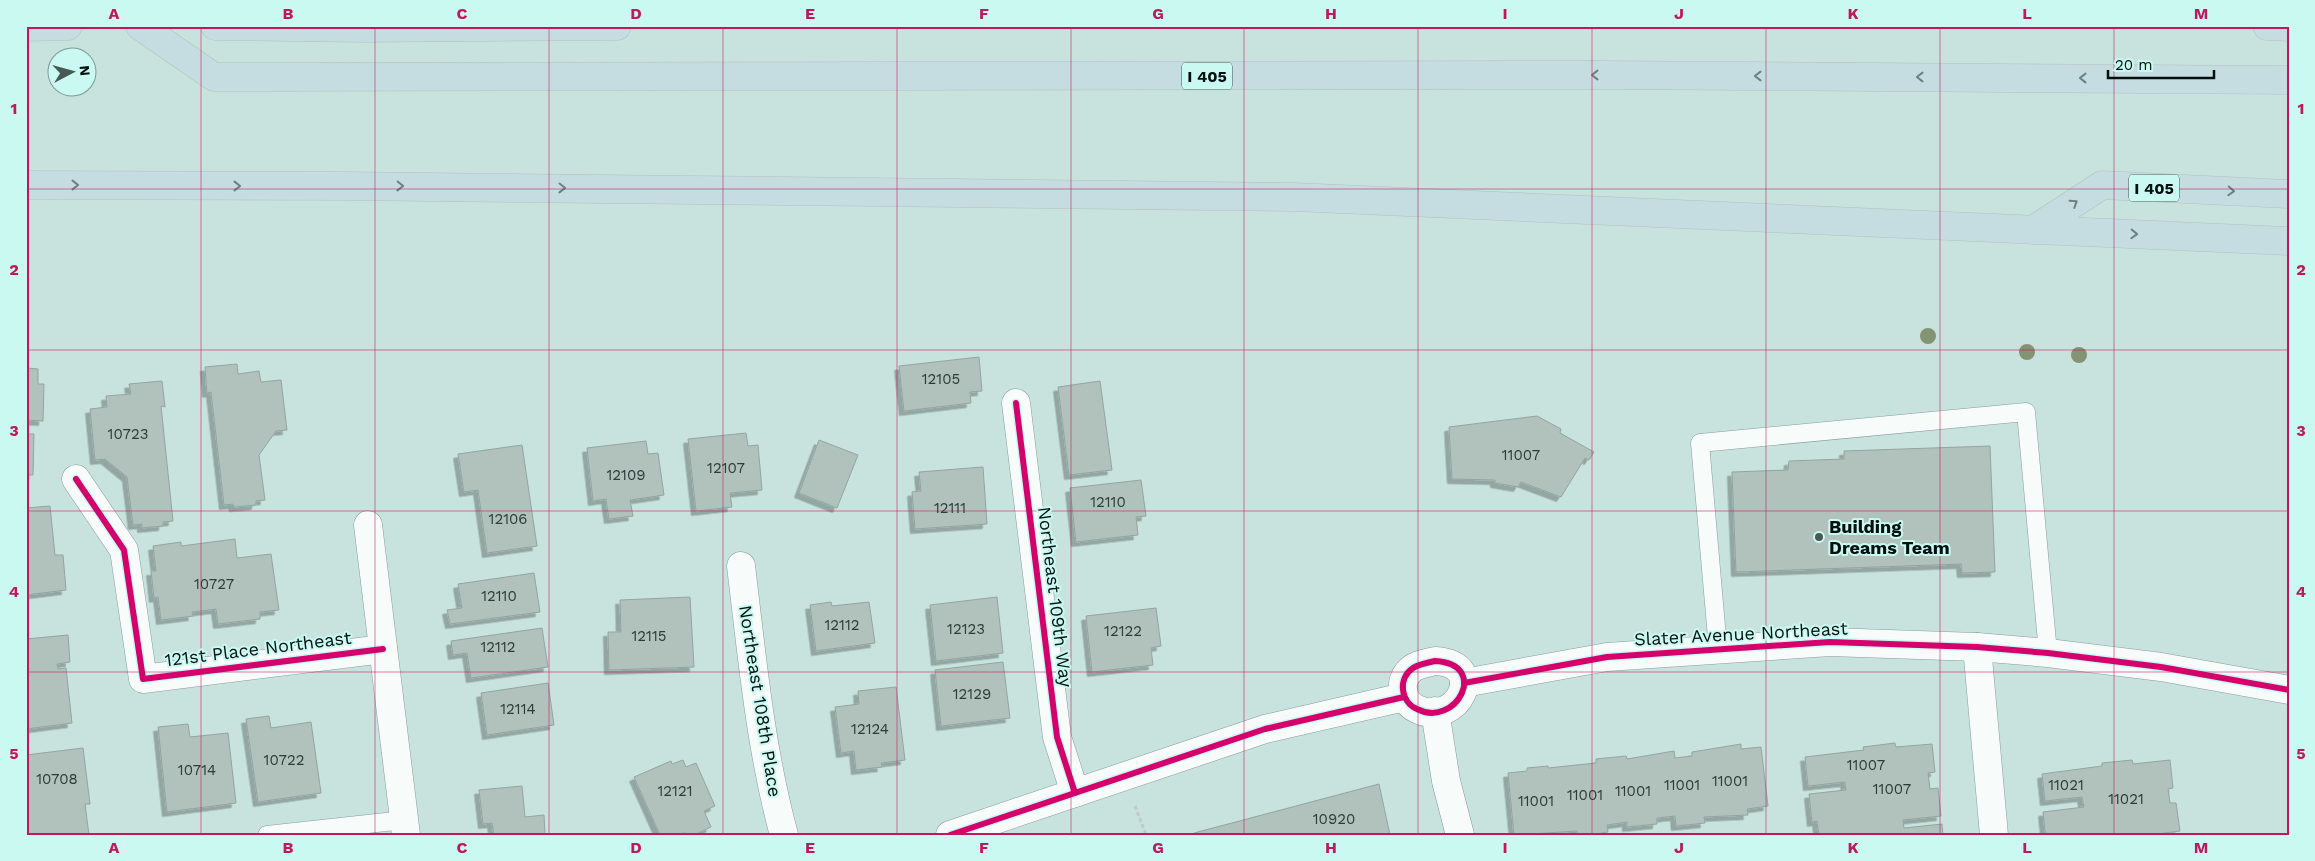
<svg xmlns="http://www.w3.org/2000/svg" width="2315" height="861" font-family="'Work Sans',sans-serif">
<defs>
<filter id="shadow"><feDropShadow dx="-4.5" dy="4.5" stdDeviation="0" flood-color="#0004"/></filter>
</defs>
<rect width="100%" height="100%" fill="#c8e2dd"/>
<g fill="#b0c2bb" stroke="#93a59e" filter="url(#shadow)">
<polygon points="979,357 982,391 970,392 971,403 904,411 899,366"/>
<polygon points="237,364 238,374 259,371 261,382 281,380 287,430 276,431 259,455 265,500 256,501 256,505 234,507 233,504 224,505 211,392 207,393 205,367"/>
<polygon points="26,368 38,369 38,384 44,384 43,421 26,420"/>
<polygon points="162,381 165,407 161,406 173,521 163,522 163,526 142,528 142,524 133,525 127,477 105,459 95,460 90,409 107,407 106,396 131,394 129,384"/>
<polygon points="1100,381 1112,470 1069,475 1058,387"/>
<polygon points="1537,416 1561,429 1560,433 1594,452 1589,460 1585,458 1561,497 1521,482 1518,487 1495,483 1495,480 1452,479 1449,427"/>
<polygon points="746,433 748,446 758,445 762,490 730,493 732,507 696,511 688,439"/>
<polygon points="26,434 34,434 33,475 26,475"/>
<polygon points="819,440 858,455 837,508 799,493"/>
<polygon points="646,441 648,454 658,453 664,495 630,500 633,516 609,519 606,499 593,501 587,448"/>
<polygon points="522,445 537,546 487,553 478,490 464,492 458,454"/>
<polygon points="1990,446 1995,572 1962,573 1961,564 1736,572 1732,472 1788,470 1789,461 1844,459 1844,451"/>
<polygon points="983,467 987,524 915,529 912,492 921,491 919,472"/>
<polygon points="1141,480 1146,516 1136,517 1138,535 1076,542 1070,488"/>
<polygon points="50,506 55,555 63,555 66,590 26,595 26,508"/>
<polygon points="235,539 237,558 271,554 279,610 260,612 260,619 218,624 216,609 192,612 193,616 161,620 158,597 154,598 151,571 156,571 153,546 181,542 181,546"/>
<polygon points="534,573 540,612 450,624 447,610 462,608 458,584"/>
<polygon points="690,597 694,667 609,670 608,632 621,632 620,600"/>
<polygon points="997,597 1003,653 936,661 930,605"/>
<polygon points="831,602 832,606 869,602 875,643 816,651 810,605"/>
<polygon points="1156,608 1161,646 1151,648 1153,665 1092,672 1086,616"/>
<polygon points="542,628 548,667 471,678 467,653 453,655 451,641"/>
<polygon points="68,635 70,662 57,664 58,669 66,668 72,723 26,729 26,639"/>
<polygon points="1003,662 1010,718 941,726 935,670"/>
<polygon points="548,683 554,725 487,735 481,693"/>
<polygon points="896,687 905,760 881,763 882,767 856,770 854,751 841,753 835,707 859,704 858,691"/>
<polygon points="269,716 271,728 311,722 321,793 258,802 246,719"/>
<polygon points="188,724 190,737 228,733 236,803 167,812 158,727"/>
<polygon points="1895,743 1896,747 1932,744 1935,772 1928,773 1930,789 1938,788 1941,816 1903,820 1904,828 1942,824 1943,835 1819,835 1817,821 1812,822 1809,794 1846,790 1845,782 1808,786 1805,757 1864,750 1863,747"/>
<polygon points="1741,744 1741,749 1761,747 1768,806 1747,809 1748,815 1704,817 1705,823 1676,826 1675,816 1657,818 1657,824 1627,827 1627,822 1607,825 1608,832 1589,835 1577,835 1577,831 1514,835 1508,773 1527,771 1527,768 1548,766 1548,768 1596,763 1596,759 1626,756 1627,759 1674,751 1675,758 1692,756 1692,752"/>
<polygon points="83,748 90,804 85,804 89,835 26,835 26,755"/>
<polygon points="683,760 686,767 696,763 715,806 704,811 711,827 694,835 687,835 686,833 660,835 634,777 671,761 672,764"/>
<polygon points="2132,760 2133,764 2170,760 2173,788 2168,789 2170,803 2176,803 2180,831 2149,835 2048,835 2045,831 2043,812 2084,807 2082,797 2045,801 2042,774 2102,766 2102,763"/>
<polygon points="1379,784 1390,835 1194,835 1194,833"/>
<polygon points="522,786 525,817 544,815 545,835 494,835 492,823 483,824 479,790"/>
</g>
<g fill="none" stroke-linecap="round" stroke-linejoin="round">
<defs>
<g id="lane">
<polyline points="1718,649 1700,443 2026,412 2048,653"/>
<polyline points="267,835 404,820"/>
</g>
<g id="street">
<polyline points="1016,403 1057,737 1075,793"/>
<polyline points="76,479 124,550 143,679 383,649"/>
<polyline points="368,525 406,835"/>
<path d="M741 566C752 656 760 747 784 835"/>
<polyline points="1977,647 1994,835"/>
<path d="M1435 661C1491 664 1456 729 1417 709 1401 702 1397 679 1413 668 1419 664 1427 663 1435 661Z"/>
<polyline points="1464,683 1607,657 1830,642 1977,647 2048,653 2161,667 2289,690"/>
<polyline points="1435,711 1446,781 1460,835"/>
<polyline points="950,835 1265,729 1404,697"/>
</g>
<g id="highway">
<polyline points="140,26 214,77 1602,75 2289,80"/>
<polyline points="215,26 364,28 617,26"/>
<polyline points="2267,26 2289,27"/>
<polyline points="26,27 68,26"/>
<polyline points="26,185 345,186 1294,197 2289,241"/>
<polyline points="2033,230 2102,185 2289,194"/>
</g>
</defs>
<use href="#lane" stroke="#889d99" stroke-width="19"/>
<use href="#street" stroke="#889d99" stroke-width="29"/>
<use href="#highway" stroke="#b4c0be" stroke-width="29"/>
<polyline stroke="#c2c9c8" stroke-width="3" stroke-dasharray="4 2.5" stroke-linecap="butt" points="1135,806 1146,835"/>
<use href="#lane" stroke="#f7fbfa" stroke-width="18"/>
<use href="#street" stroke="#f7fbfa" stroke-width="28"/>
<use href="#highway" stroke="#c5dce0" stroke-width="28"/>
<defs>
<g id="cycleway">
<polyline points="1016,403 1057,737 1075,793"/>
<polyline points="76,479 124,550 143,679 383,649"/>
<path d="M1435 661C1491 664 1456 729 1417 709 1401 702 1397 679 1413 668 1419 664 1427 663 1435 661Z"/>
<polyline points="1464,683 1607,657 1830,642 1977,647 2048,653 2161,667 2289,690"/>
<polyline points="950,835 1265,729 1404,697"/>
</g>
</defs>
<use href="#cycleway" stroke="#caf9f2" stroke-width="9"/>
<use href="#cycleway" stroke="#d6006c" stroke-width="6"/>
</g>
<g fill="#839373">
<circle cx="1928" cy="336" r="8"/>
<circle cx="2027" cy="352" r="8"/>
<circle cx="2079" cy="355" r="8"/>
</g>
<defs><path id="oneway-chevron" d="M-2-3.5L2.5 0L-2 3.5" fill="none" stroke-width="1.6" stroke-linecap="round" stroke-linejoin="round" transform="scale(1.25)"/></defs>
<g stroke="#6d8082">
<use href="#oneway-chevron" transform="translate(1595 75) rotate(180)"/>
<use href="#oneway-chevron" transform="translate(1758 76) rotate(-180)"/>
<use href="#oneway-chevron" transform="translate(1920 77) rotate(-180)"/>
<use href="#oneway-chevron" transform="translate(2083 78) rotate(-180)"/>
<use href="#oneway-chevron" transform="translate(75 185)"/>
<use href="#oneway-chevron" transform="translate(237 186)"/>
<use href="#oneway-chevron" transform="translate(400 186) rotate(1)"/>
<use href="#oneway-chevron" transform="translate(562 188) rotate(1)"/>
<use href="#oneway-chevron" transform="translate(2231 191) rotate(3)"/>
<use href="#oneway-chevron" transform="translate(2074 203) rotate(-33)"/>
<use href="#oneway-chevron" transform="translate(2134 234) rotate(2)"/>
</g>
<path fill="none" stroke="#c2185b" stroke-width="1" stroke-opacity="0.55" d="M201 26V835M375 26V835M549 26V835M723 26V835M897 26V835M1071 26V835M1244 26V835M1418 26V835M1592 26V835M1766 26V835M1940 26V835M2114 26V835M26 189H2289M26 350H2289M26 511H2289M26 672H2289"/>
<circle fill="#475a56" stroke="#caf9f2" stroke-width="2" cx="1819" cy="537" r="5"/>
<g text-anchor="middle" stroke-width="4" stroke-linejoin="round" paint-order="stroke">
<g font-size="15" fill="#2d3c39">
<text x="941" y="384">12105</text>
<text x="128" y="439">10723</text>
<text x="1521" y="460">11007</text>
<text x="726" y="473">12107</text>
<text x="626" y="480">12109</text>
<text x="1108" y="507">12110</text>
<text x="950" y="513">12111</text>
<text x="508" y="524">12106</text>
<text x="214" y="589">10727</text>
<text x="499" y="601">12110</text>
<text x="842" y="630">12112</text>
<text x="966" y="634">12123</text>
<text x="1123" y="636">12122</text>
<text x="649" y="641">12115</text>
<text x="498" y="652">12112</text>
<text x="972" y="699">12129</text>
<text x="518" y="714">12114</text>
<text x="870" y="734">12124</text>
<text x="284" y="765">10722</text>
<text x="1866" y="770">11007</text>
<text x="197" y="775">10714</text>
<text x="57" y="784">10708</text>
<text x="1730" y="786">11001</text>
<text x="1682" y="790">11001</text>
<text x="2066" y="790">11021</text>
<text x="1892" y="794">11007</text>
<text x="675" y="796">12121</text>
<text x="1633" y="796">11001</text>
<text x="1585" y="800">11001</text>
<text x="2126" y="804">11021</text>
<text x="1536" y="806">11001</text>
<text x="1334" y="824">10920</text>
</g>
<g fill="#caf9f2" stroke="#3d5652" stroke-width="1">
<rect x="1182" y="62.5" width="50" height="27" rx="4"/>
<rect x="2129" y="174.5" width="50" height="27" rx="4"/>
</g>
<g font-size="16" font-weight="bold" fill="#01100e">
<text x="1207" y="82">I 405</text>
<text x="2154" y="194">I 405</text>
</g>
<g font-size="18" font-weight="bold" fill="#01100e" stroke="#caf9f2" text-anchor="start">
<text x="1829" y="533">Building<tspan x="1829" dy="21">Dreams Team</tspan></text>
</g>
<g font-size="18" fill="#01100e" stroke="#caf9f2">
<text transform="translate(1055 597) rotate(83)" y="6">Northeast 109th Way</text>
<text transform="translate(1741 634) rotate(-3)" y="6">Slater Avenue Northeast</text>
<text transform="translate(258 649) rotate(-7)" y="6">121st Place Northeast</text>
<text transform="translate(760 701) rotate(81)" y="6">Northeast 108th Place</text>
</g>
</g>
<rect width="2315" height="861" fill="none" stroke="#caf9f2" stroke-width="55"/>
<g transform="translate(72 72) rotate(84)"><circle r="24" fill="#caf9f2" stroke="#7a9c97"/>
<path d="M0-4L9 19L0 12L-9 19Z" fill="#475a56"/>
<text y="-8" font-size="14" font-weight="bold" text-anchor="middle" fill="#01100e">N</text>
</g>
<path d="M2108 70v8h106v-8" fill="none" stroke="#01100e" stroke-width="2.5"/>
<text x="2115" y="70" font-size="15" fill="#01100e" stroke="#caf9f2" stroke-width="4" paint-order="stroke">20 m</text>
<rect x="28" y="28" width="2260" height="806" fill="none" stroke="#c2185b" stroke-width="2"/>
<g font-size="16" text-anchor="middle" font-weight="bold" fill="#c2185b">
<text x="114" y="19">A</text>
<text x="288" y="19">B</text>
<text x="462" y="19">C</text>
<text x="636" y="19">D</text>
<text x="810" y="19">E</text>
<text x="984" y="19">F</text>
<text x="1158" y="19">G</text>
<text x="1331" y="19">H</text>
<text x="1505" y="19">I</text>
<text x="1679" y="19">J</text>
<text x="1853" y="19">K</text>
<text x="2027" y="19">L</text>
<text x="2201" y="19">M</text>
<text x="14" y="114">1</text>
<text x="2301" y="114">1</text>
<text x="14" y="275">2</text>
<text x="2301" y="275">2</text>
<text x="14" y="436">3</text>
<text x="2301" y="436">3</text>
<text x="14" y="597">4</text>
<text x="2301" y="597">4</text>
<text x="14" y="759">5</text>
<text x="2301" y="759">5</text>
<text x="114" y="853">A</text>
<text x="288" y="853">B</text>
<text x="462" y="853">C</text>
<text x="636" y="853">D</text>
<text x="810" y="853">E</text>
<text x="984" y="853">F</text>
<text x="1158" y="853">G</text>
<text x="1331" y="853">H</text>
<text x="1505" y="853">I</text>
<text x="1679" y="853">J</text>
<text x="1853" y="853">K</text>
<text x="2027" y="853">L</text>
<text x="2201" y="853">M</text>
</g>
</svg>
